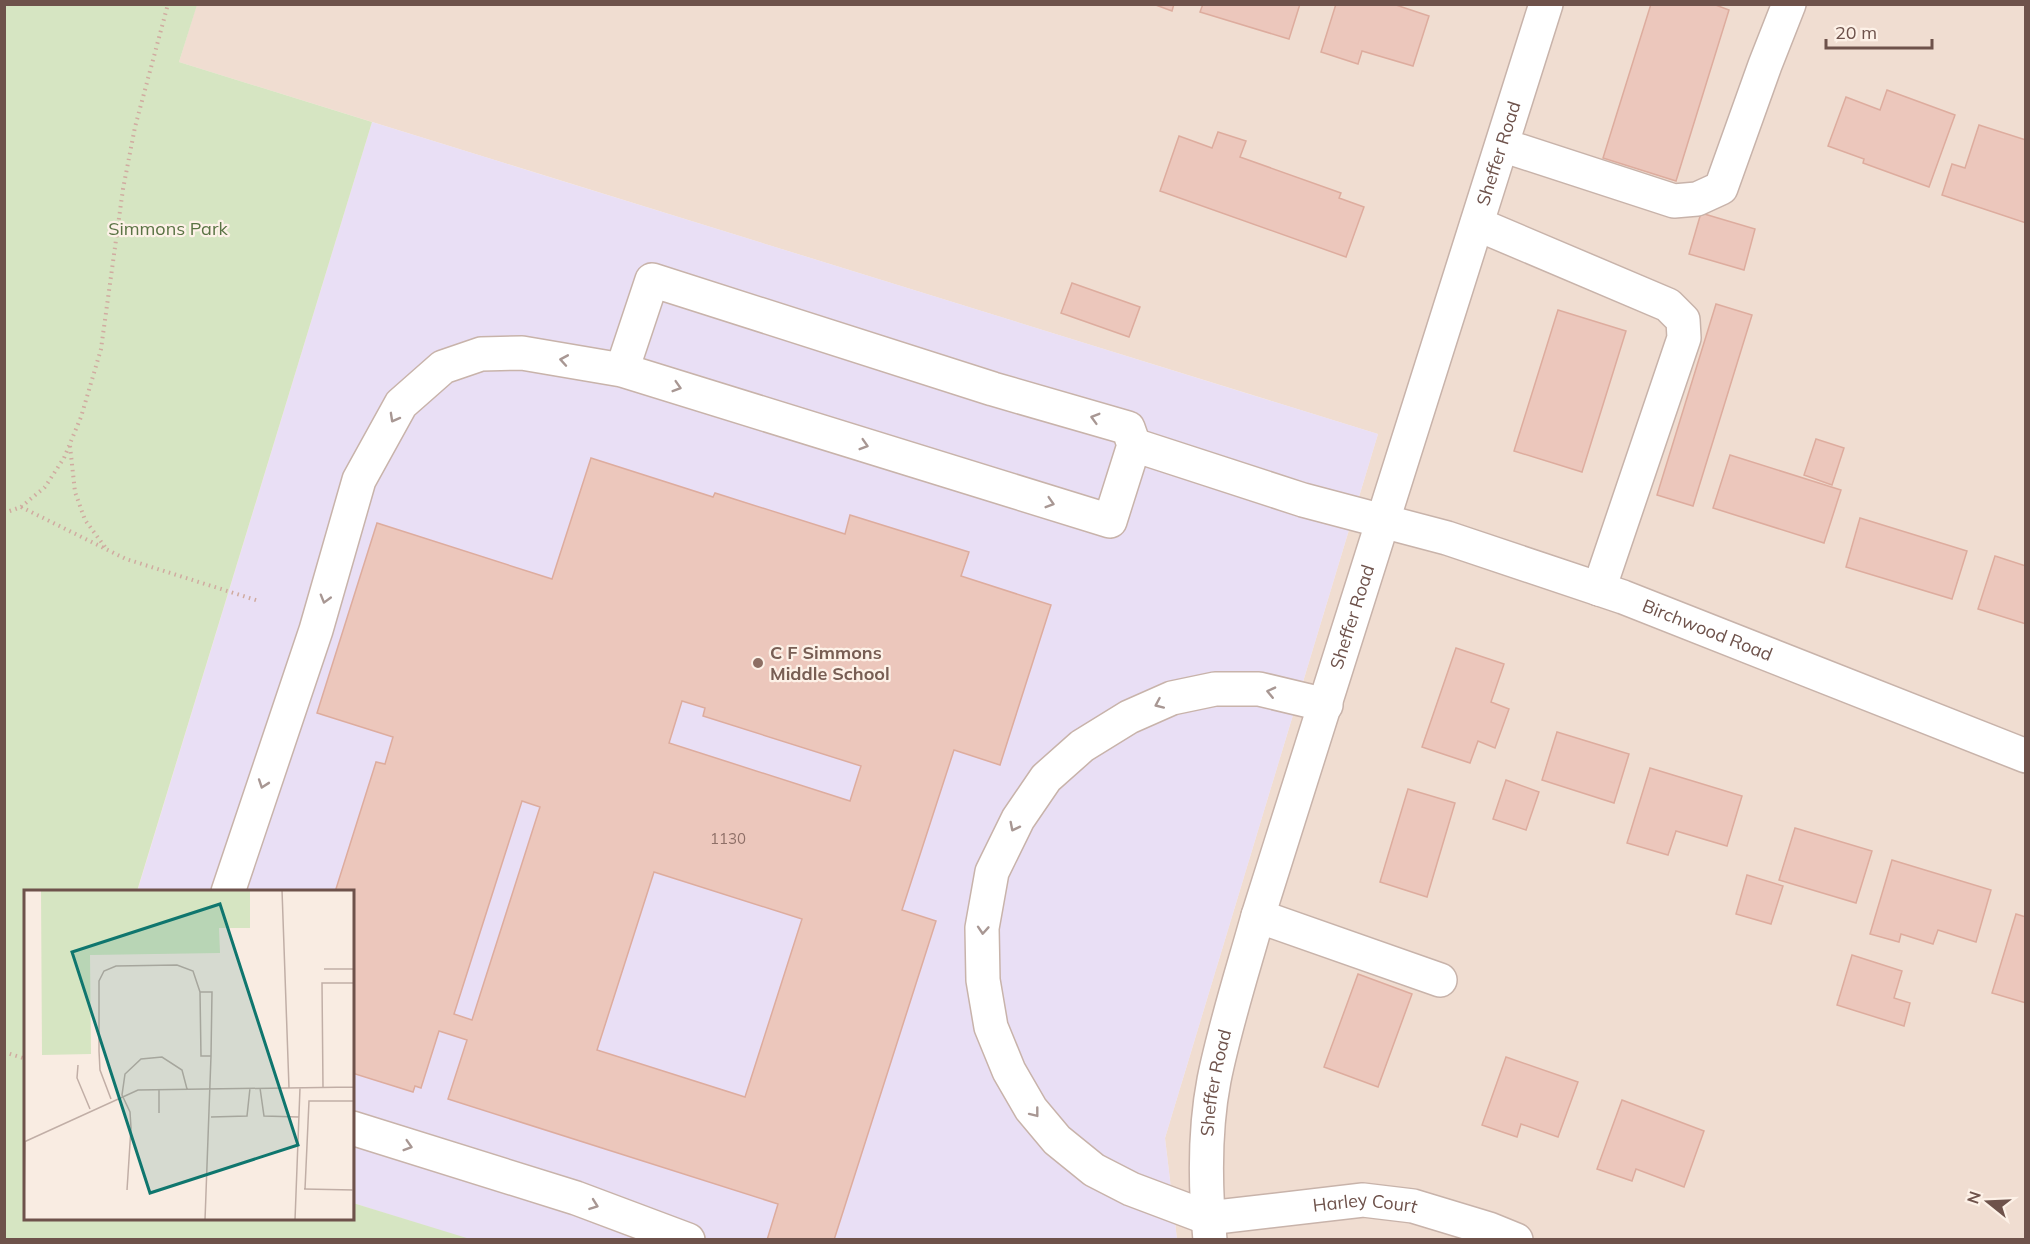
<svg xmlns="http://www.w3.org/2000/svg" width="2030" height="1244" font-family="Mulish,sans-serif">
<rect width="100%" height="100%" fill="#f9ece2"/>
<polygon fill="#f0ddd1" points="197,4 2025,5 2025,1239 1177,1239 1165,1138 1378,434 179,62"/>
<polygon fill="#e9dff5" points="372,122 1378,434 1165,1138 1177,1239 470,1240 353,1203 352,892 137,892"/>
<polygon fill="#d6e5c2" points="5,4 197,5 179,62 372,122 137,891 26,892 26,1218 352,1218 353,1203 470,1239 5,1239"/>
<g fill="#ecc7bc" stroke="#ddac9e" stroke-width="1.5" fill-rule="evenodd">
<polygon points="1153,4 1174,4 1172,11"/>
<polygon points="1203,4 1300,4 1289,39 1200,12"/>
<polygon points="1336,4 1393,4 1429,16 1413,66 1362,51 1358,64 1321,52"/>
<polygon points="1651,4 1713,4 1729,10 1676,181 1603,158"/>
<polygon points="1887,90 1955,115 1929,187 1863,163 1864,159 1828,146 1846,97 1880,110"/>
<polygon points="1979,125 2026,140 2026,223 1942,195 1952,164 1965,168"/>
<polygon points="1218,132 1246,141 1240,157 1341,193 1339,198 1364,207 1346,257 1160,191 1179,136 1212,148"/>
<polygon points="1701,213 1755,229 1744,270 1689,254"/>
<polygon points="1072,283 1140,307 1129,337 1061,313"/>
<polygon points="1716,304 1752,315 1693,506 1657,495"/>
<polygon points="1558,310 1626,331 1582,472 1514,451"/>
<polygon points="1816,439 1844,448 1832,485 1804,475"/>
<polygon points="1730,455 1841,490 1824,543 1713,508"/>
<path d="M591 458 713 497 715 493 845 534 850 515 969 552 961 576 1051 605 1000 765 954 750 902 910 936 921 834 1240H767L778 1204 448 1099 467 1040 439 1031 421 1088 415 1086 413 1092 352 1073V892H335L376 762 385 764 393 737 317 713 377 523 552 579ZM682 701 705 708 703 716 861 766 850 801 669 743ZM522 801 540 807 472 1020 454 1014ZM654 872 802 919 745 1097 597 1050Z"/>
<polygon points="1860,518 1967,551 1952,599 1846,567"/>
<polygon points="1995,556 2026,566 2026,624 1978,609"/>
<polygon points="1456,648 1504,664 1491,702 1509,709 1495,748 1478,741 1470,763 1422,747"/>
<polygon points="1557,732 1629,754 1614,803 1542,780"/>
<polygon points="1650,768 1742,796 1727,846 1676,831 1668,855 1627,843"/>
<polygon points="1506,780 1539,792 1526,830 1493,819"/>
<polygon points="1408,789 1455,803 1427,897 1380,882"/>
<polygon points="1795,828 1872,851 1856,903 1779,880"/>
<polygon points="1892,860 1991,890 1976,942 1938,930 1933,944 1901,934 1899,942 1870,934"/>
<polygon points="1747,875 1783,886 1771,924 1736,914"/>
<polygon points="2016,914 2026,917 2026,1003 1992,993"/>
<polygon points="1852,955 1902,971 1894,998 1910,1003 1904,1026 1837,1005"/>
<polygon points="1358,974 1412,994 1378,1087 1324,1067"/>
<polygon points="1506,1057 1578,1082 1558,1137 1521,1124 1517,1137 1482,1125"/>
<polygon points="1622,1100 1704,1131 1684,1187 1636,1169 1632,1181 1597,1169"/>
</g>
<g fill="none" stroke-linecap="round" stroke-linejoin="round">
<defs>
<g id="minor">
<polyline points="1502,145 1674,201 1697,199 1721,188 1765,65 1789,4"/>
<polyline points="1477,224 1668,305 1683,320 1684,338 1599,589"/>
<path id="s1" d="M1134 445 1303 500 1447 538 1623 597 2026 756"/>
<path id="s2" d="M1326 705 1259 689H1215L1172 698 1129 717 1082 746 1046 778 1018 819 992 872 982 928 983 980 991 1027 1009 1071 1031 1109 1057 1140 1094 1170 1131 1189 1208 1218 1363 1200 1413 1206 1489 1229 1516 1240"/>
<polyline points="228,892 316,630 359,480 401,404 443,367 481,354 522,353 622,370 1110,521 1134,445 1128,428 993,389 652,280 622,370"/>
<polyline points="1258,916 1440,980"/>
<polyline points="352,1128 576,1198 688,1240"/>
<path id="s3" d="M1210 1240C1205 1187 1204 1132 1214 1080 1225 1025 1243 970 1258 916L1546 4"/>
</g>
</defs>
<use href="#minor" stroke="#c8b3aa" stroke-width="36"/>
<g stroke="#d0aba0" stroke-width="4" stroke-dasharray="1.5 4.5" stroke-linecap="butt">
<polyline points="70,446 75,492 85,520 105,547"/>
<polyline points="21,507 126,559 259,601"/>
<polyline points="4,513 21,507 45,487 64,458 81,417 101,349 123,189 135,127 168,4"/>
<polyline points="4,1052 26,1059"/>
</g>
<use href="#minor" stroke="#fff" stroke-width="33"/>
</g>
<defs><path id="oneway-chevron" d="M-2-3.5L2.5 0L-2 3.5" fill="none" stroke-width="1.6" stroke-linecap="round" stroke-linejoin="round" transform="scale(1.5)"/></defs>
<g stroke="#a89793">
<use href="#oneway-chevron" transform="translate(564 360) rotate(-170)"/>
<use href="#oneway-chevron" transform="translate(677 387) rotate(17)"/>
<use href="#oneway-chevron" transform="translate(394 418) rotate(119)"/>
<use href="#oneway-chevron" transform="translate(1095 418) rotate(-164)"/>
<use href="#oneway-chevron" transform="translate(864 445) rotate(17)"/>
<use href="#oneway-chevron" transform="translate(1050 503) rotate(17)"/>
<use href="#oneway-chevron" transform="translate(325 599) rotate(106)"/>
<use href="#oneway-chevron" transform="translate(1271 692) rotate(-167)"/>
<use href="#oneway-chevron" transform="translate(1159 704) rotate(156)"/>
<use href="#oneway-chevron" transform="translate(263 784) rotate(109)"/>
<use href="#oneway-chevron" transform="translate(1014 827) rotate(117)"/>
<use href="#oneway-chevron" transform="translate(983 930) rotate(94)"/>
<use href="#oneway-chevron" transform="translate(1035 1113) rotate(52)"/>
<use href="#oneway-chevron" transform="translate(408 1146) rotate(17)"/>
<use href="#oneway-chevron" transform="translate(594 1205) rotate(20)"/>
</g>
<circle fill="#8d6e63" stroke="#fdf1e7" stroke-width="2" cx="758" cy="663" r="6"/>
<g text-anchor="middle" stroke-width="4.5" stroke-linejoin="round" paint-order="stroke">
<g font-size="15" fill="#8e6f67">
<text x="728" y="844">1130</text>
</g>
<g font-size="18" fill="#6e524b" stroke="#fdf1e7">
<text dy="6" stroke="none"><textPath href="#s3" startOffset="1130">Sheffer Road</textPath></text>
<text dy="6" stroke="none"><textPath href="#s3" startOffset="644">Sheffer Road</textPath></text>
<text dy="6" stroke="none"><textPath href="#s1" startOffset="603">Birchwood Road</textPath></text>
<text dy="6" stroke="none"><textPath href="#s3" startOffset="158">Sheffer Road</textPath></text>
<text dy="6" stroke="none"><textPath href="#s2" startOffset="1034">Harley Court</textPath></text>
</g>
<g font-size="18" fill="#5a7344" stroke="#fdf1e7">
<text x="168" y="235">Simmons Park</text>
</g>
<g font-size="18" font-weight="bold" fill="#785e54" stroke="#fdf1e7" text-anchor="start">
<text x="770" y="659">C F Simmons<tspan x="770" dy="21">Middle School</tspan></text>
</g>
</g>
<g transform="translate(24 890)">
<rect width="330" height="330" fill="#f9ece2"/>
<path d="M17 0H226V38H195L196 63 66 65 67 164 18 165Z" fill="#d6e5c2"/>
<path fill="none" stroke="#c1aea6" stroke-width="1.5" d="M258 0 265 198M300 79H330M54 175 53 188 66 219M299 197 298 93H330M236 198 240 226 275 227M87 209 76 180 75 161V91L80 81 92 76 153 75 169 81 176 102 177 166H187L188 102H176M135 223V199M187 227 223 226 226 198M0 252 114 200 330 197M280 299 330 300M281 299 285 211H330M103 300 107 238 106 222 98 205 101 184 117 169 138 167 158 180 163 199M0 318 1 252M181 330 187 166M271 330 276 198M329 330 330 120"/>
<path fill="#0f766e" fill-opacity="0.15" stroke="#0f766e" stroke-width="3" d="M196 14 274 255 126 303 48 62Z"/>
<rect width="330" height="330" fill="none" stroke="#6e524b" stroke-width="3"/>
</g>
<rect width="2030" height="1244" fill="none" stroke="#6e524b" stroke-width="12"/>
<g transform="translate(1988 1202) rotate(288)" stroke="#fdf1e7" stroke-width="4.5" paint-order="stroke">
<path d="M0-4.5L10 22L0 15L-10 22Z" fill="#6e524b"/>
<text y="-9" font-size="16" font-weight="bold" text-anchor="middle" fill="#6e524b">N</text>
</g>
<path d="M1826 39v9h106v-9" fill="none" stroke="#6e524b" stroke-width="3"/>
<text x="1835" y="39" font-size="18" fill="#6e524b" stroke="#fdf1e7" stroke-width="4.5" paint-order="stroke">20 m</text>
</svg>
